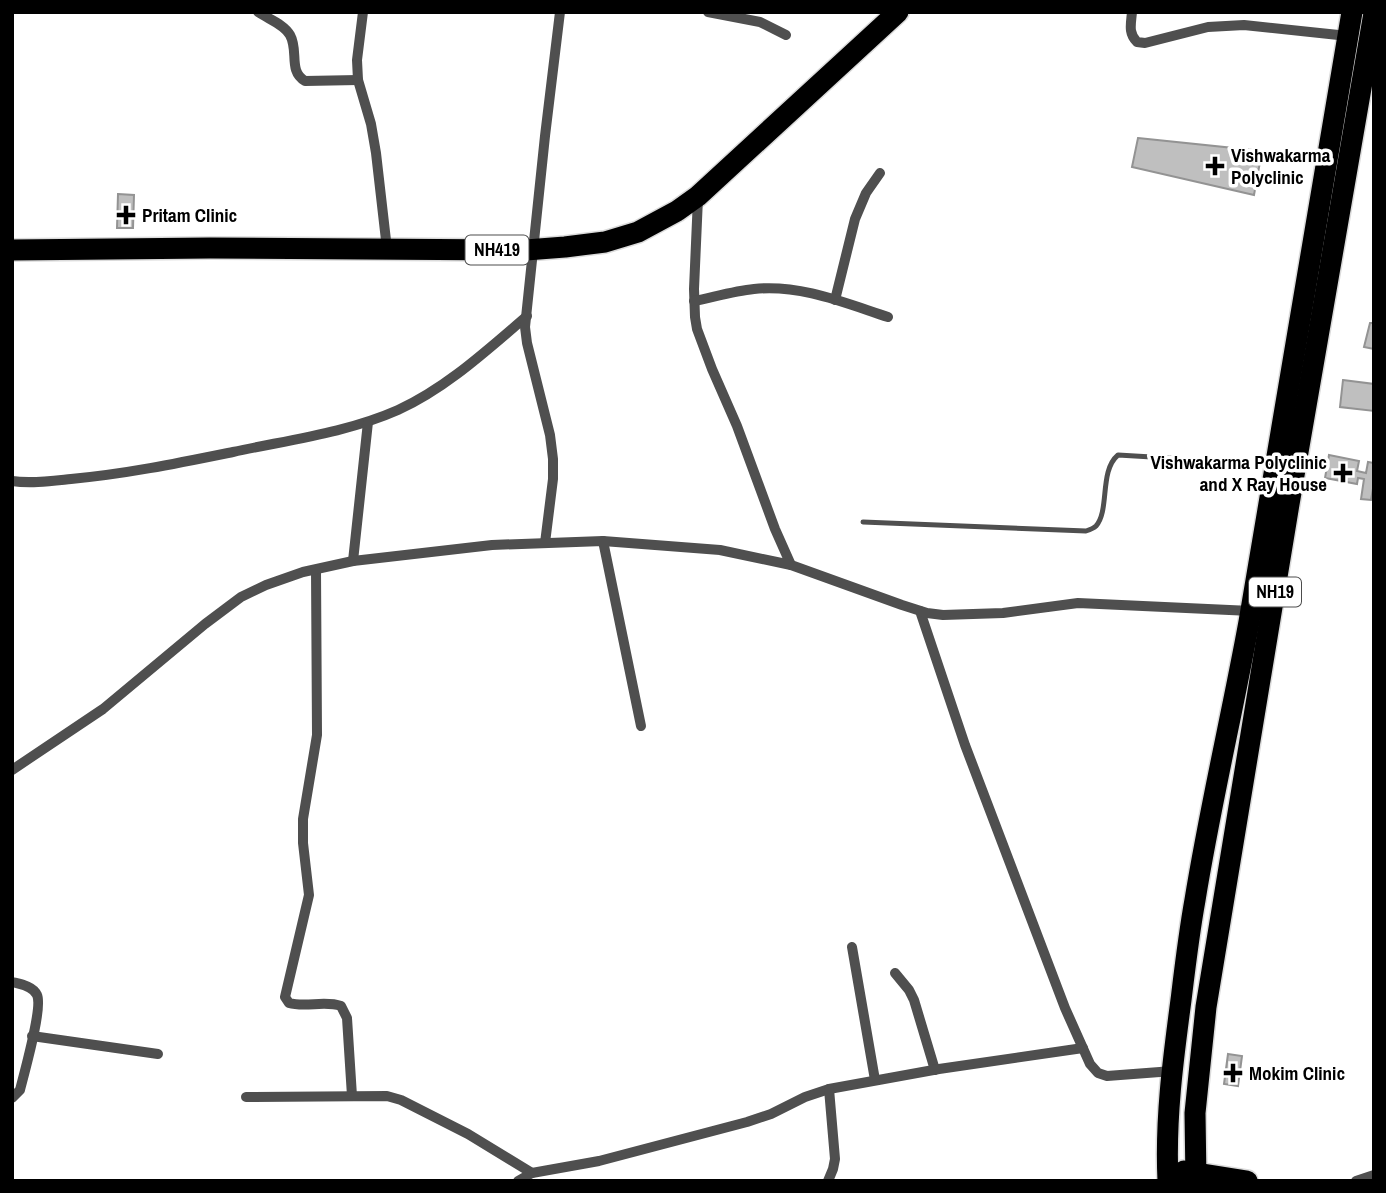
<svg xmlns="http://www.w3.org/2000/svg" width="1386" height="1193" font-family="'Archivo Narrow',sans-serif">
<rect width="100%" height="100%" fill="#fff"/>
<g fill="#bfbfbf" stroke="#939393" stroke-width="2">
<polygon points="1138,138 1262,151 1254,195 1132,167"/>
<polygon points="118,194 134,195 133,228 117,228"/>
<polygon points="1370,323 1374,323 1374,349 1364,347"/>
<polygon points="1343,380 1374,384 1374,411 1340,407"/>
<polygon points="1329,455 1359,461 1357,471 1366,473 1368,462 1374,463 1374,483 1371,500 1361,499 1364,479 1358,478 1357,484 1325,478"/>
<polygon points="1228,1054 1242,1056 1238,1086 1224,1084"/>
</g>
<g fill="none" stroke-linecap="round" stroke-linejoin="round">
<defs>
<g id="highway">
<polyline points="12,250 210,248 526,250 565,247 605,242 638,232 677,211 698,196 898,12"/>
<polyline points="1184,1171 1247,1181"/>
<path d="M1168 1181C1165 1120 1173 1060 1181 1000 1185 967 1189 933 1195 900 1210 807 1232 715 1249 622L1352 12"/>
<polyline points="1196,1181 1195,1113 1206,1007 1289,504 1374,13"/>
</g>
</defs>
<use href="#highway" stroke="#dbdbdb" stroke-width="24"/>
<path stroke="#4f4f4f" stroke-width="5" d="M863 522 1086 531C1089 530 1094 528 1096 526 1110 510 1099 471 1118 455L1270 464"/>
<g stroke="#4f4f4f" stroke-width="10">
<path d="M258 12C268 19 284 24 290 35 299 51 288 71 305 81L358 80"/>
<polyline points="363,12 357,60 358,80 371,124 376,153 387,249"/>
<polyline points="708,12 760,22 786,35"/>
<path d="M1132 12C1131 24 1128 33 1137 42L1145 43 1208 27 1244 25 1348 36"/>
<polyline points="698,198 694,289 695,317 697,329 712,369 737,426 775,529 791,565"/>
<polyline points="835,300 855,219 866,193 880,173"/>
<path d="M694 301C714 297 734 291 754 289 800 284 845 303 888 317"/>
<path d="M12 481C31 484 52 481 71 479 126 474 179 463 233 452 288 440 346 433 398 410 446 388 486 351 527 316"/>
<polyline points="603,541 641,726"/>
<polyline points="545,543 553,479 553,459 550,435 527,343 525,327 545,136 560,12"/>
<polyline points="353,561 368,422"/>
<path d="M316 570 317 735 303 819V843L309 895 285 997 289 1003C306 1008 324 1000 341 1006L347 1018 352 1096"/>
<polyline points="920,611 965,745 1065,1008 1090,1064 1098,1073 1107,1076 1173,1071"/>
<polyline points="12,770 103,709 205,624 241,597 266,585 303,572 353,561 492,545 603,541 720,550 791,565 902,605 927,613 943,615 1003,613 1078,603 1251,611"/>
<polyline points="852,947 875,1080"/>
<polyline points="895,973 909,990 914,1000 935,1070"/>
<path d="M12 982C20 984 33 986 37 995 43 1007 24 1074 20 1090L12 1098"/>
<polyline points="32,1036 158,1054"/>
<polyline points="246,1097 387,1096 401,1100 468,1134 532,1173"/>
<polyline points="518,1181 532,1173 599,1161 747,1122 771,1114 805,1097 829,1089 939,1069 1083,1048"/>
<polyline points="828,1181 833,1169 835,1159 829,1089"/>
<polyline points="1356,1181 1374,1175"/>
</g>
<use href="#highway" stroke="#000" stroke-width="21"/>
</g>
<g fill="#000" stroke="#fff" stroke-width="2.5">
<path d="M1211.5 155.5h7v7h7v7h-7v7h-7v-7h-7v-7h7z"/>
<path d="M122.5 204.5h7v7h7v7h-7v7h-7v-7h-7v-7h7z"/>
<path d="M1339.5 462.5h7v7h7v7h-7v7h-7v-7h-7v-7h7z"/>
<path d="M1229.5 1062.5h7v7h7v7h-7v7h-7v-7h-7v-7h7z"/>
</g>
<g text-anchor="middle" stroke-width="7" stroke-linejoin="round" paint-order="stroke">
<g fill="#fff" stroke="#4c4c4c" stroke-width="2">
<rect x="465.5" y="235.5" width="63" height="29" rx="5"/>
<rect x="1249" y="577.5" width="52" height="29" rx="5"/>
</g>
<g font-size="18" font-weight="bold" fill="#000">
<text x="497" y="256">NH419</text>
<text x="1275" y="598">NH19</text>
</g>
<g font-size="19" font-weight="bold" fill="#000" stroke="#fff" text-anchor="start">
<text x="1231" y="162">Vishwakarma<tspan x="1231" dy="22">Polyclinic</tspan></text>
<text x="142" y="222">Pritam Clinic</text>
<text x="1327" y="469" text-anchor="end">Vishwakarma Polyclinic<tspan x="1327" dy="22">and X Ray House</tspan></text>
<text x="1249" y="1080">Mokim Clinic</text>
</g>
</g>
<rect width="1386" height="1193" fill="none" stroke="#000000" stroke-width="28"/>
</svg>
